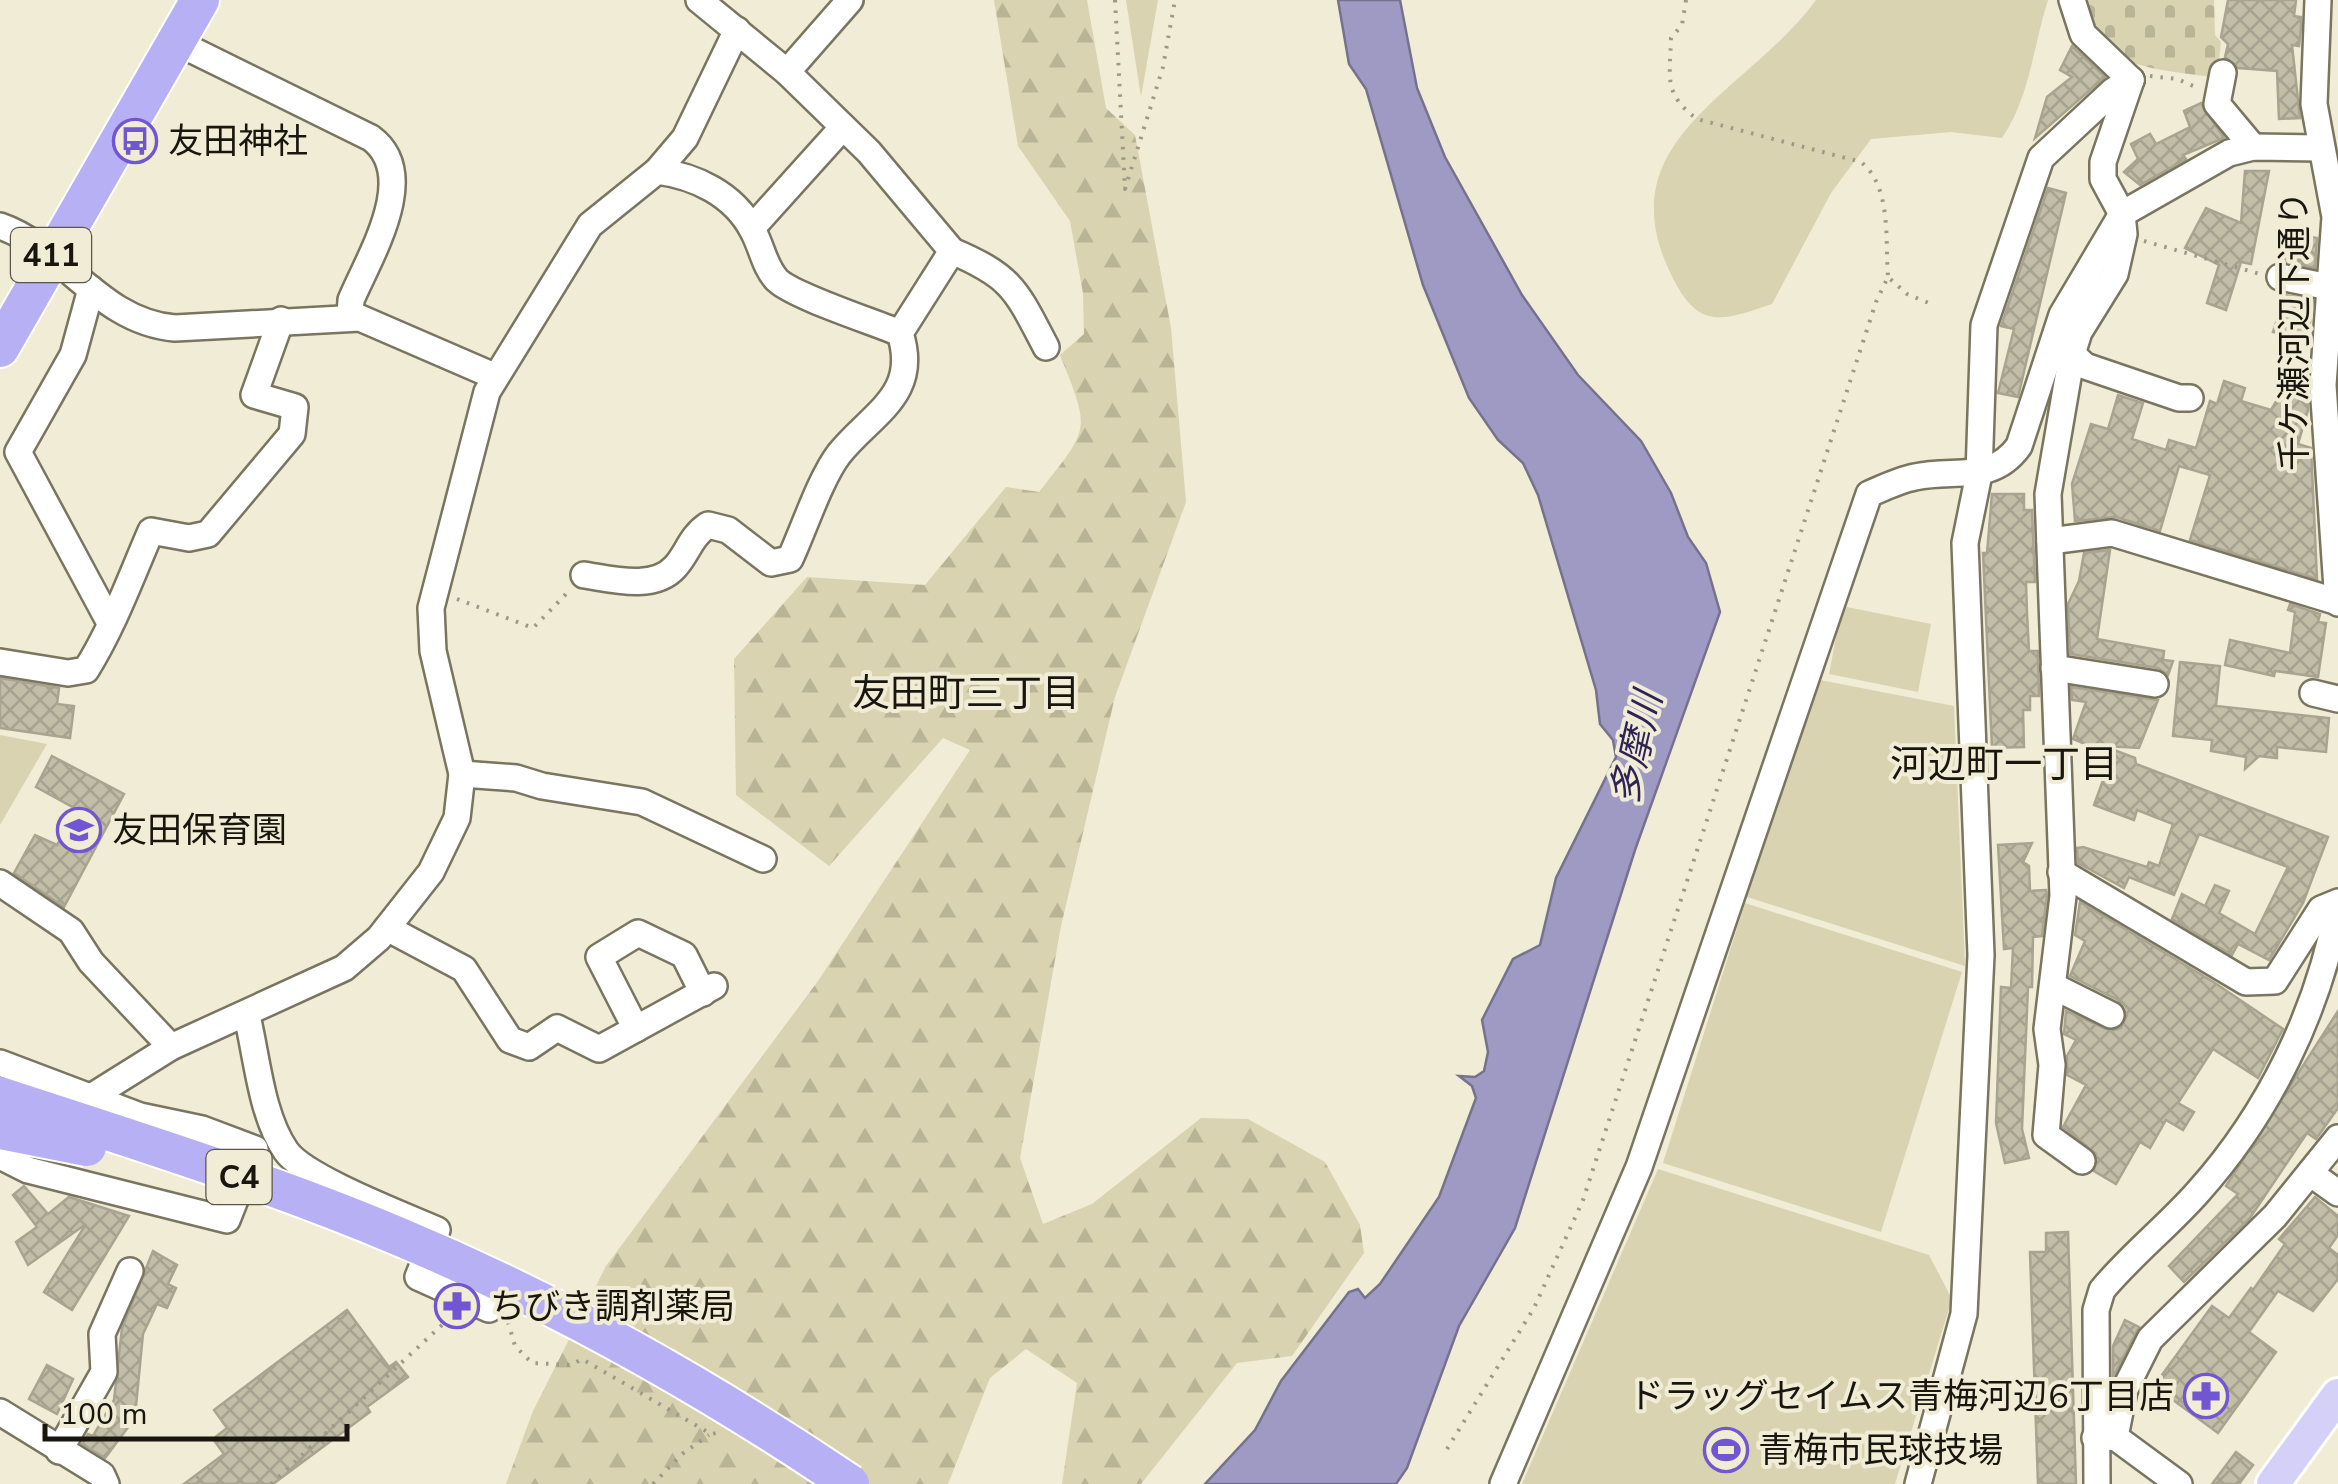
<svg xmlns="http://www.w3.org/2000/svg" width="2338" height="1484" font-family="'Nunito Sans','Noto Sans JP',sans-serif">
<defs>
<pattern id="forest-firs" width="22" height="20" patternUnits="userSpaceOnUse" patternTransform="scale(2.5)"><rect width="22" height="20" fill="#dad3b1"/><path d="M5 1l3.5 6h-7zM16 11l3.5 6h-7z" fill="#bab497"/></pattern>
<pattern id="cemetery-stones" width="16" height="16" patternUnits="userSpaceOnUse" patternTransform="scale(2.5)"><rect width="16" height="16" fill="#dad3b1"/><path d="M2 7V4a2 2 0 0 1 4 0v3zM10 15v-3a2 2 0 0 1 4 0v3z" fill="#bab497"/></pattern>
<pattern id="building-cross-hatch" width="8" height="8" patternUnits="userSpaceOnUse" patternTransform="scale(2.5)"><rect width="8" height="8" fill="#c1bda7"/><path d="M0 0l8 8M0 8l8-8" fill="none" stroke="#a5a28f"/></pattern>
</defs>
<rect width="100%" height="100%" fill="#f0ecd5"/>
<g fill="#dad3b1">
<polygon points="1126,0 1158,0 1141,97"/>
<path d="M1816 0H2048C2033 47 2030 97 2002 138L1951 132 1871 139 1831 193 1772 304C1728 318 1702 332 1676 284 1598 141 1746 96 1816 0Z"/>
<polygon points="1842,606 1931,624 1918,692 1829,674"/>
<polygon points="1820,680 1954,706 1965,966 1744,896"/>
<polygon points="0,735 47,744 0,825"/>
<polygon points="1745,903 1962,972 1881,1232 1663,1163"/>
<polygon points="1658,1169 1929,1255 1952,1299 1895,1484 1522,1484"/>
</g>
<path fill="url(#forest-firs)" d="M994 0H1087L1106 108 1135 135 1171 328 1186 502 1115 697 1061 926 1020 1158 1043 1224 1092 1204 1201 1118 1248 1119 1325 1162 1360 1225 1364 1253 1292 1356 1237 1363 1141 1484H1062L1077 1383 1026 1349 990 1378 948 1484H506L533 1411 606 1266 818 981 970 750 943 738 829 866 736 795 734 659 807 577 925 585 1006 487 1039 492C1090 427 1091 432 1060 355L1084 334 1083 293 1070 221 1018 146Z"/>
<path fill="url(#cemetery-stones)" d="M2078 0H2214L2215 35 2221 42 2217 78C2151 67 2103 73 2078 0Z"/>
<polygon fill="#9e9ac3" stroke="#76728d" stroke-width="2.5" points="1338,0 1400,0 1417,88 1445,157 1522,295 1578,375 1641,441 1671,493 1688,537 1706,563 1720,612 1635,850 1515,1228 1459,1326 1407,1468 1396,1484 1205,1484 1255,1430 1281,1381 1349,1292 1358,1289 1365,1298 1380,1284 1439,1197 1476,1098 1472,1086 1459,1076 1475,1077 1484,1071 1488,1052 1482,1020 1513,959 1540,945 1556,878 1616,757 1613,740 1600,724 1596,690 1538,495 1523,463 1498,440 1469,398 1423,285 1366,89 1349,64"/>
<g fill="url(#building-cross-hatch)" stroke="#a9a48f" stroke-width="2.5">
<polygon points="2228,0 2296,0 2294,16 2301,17 2301,28 2299,46 2292,45 2300,118 2279,119 2277,71 2238,68 2225,57 2228,44 2221,37"/>
<polygon points="2072,46 2105,77 2035,138 2047,97 2072,77 2060,70"/>
<polygon points="2201,103 2224,138 2183,155 2186,159 2140,185 2124,172 2138,159 2131,144 2150,134 2156,144 2190,127 2184,111"/>
<polygon points="2245,171 2269,171 2251,264 2241,262 2226,310 2207,303 2219,265 2185,248 2206,208 2241,223"/>
<polygon points="2048,188 2066,193 2018,397 1998,393 2014,329 2001,326"/>
<polygon points="2287,233 2317,238 2315,268 2283,261"/>
<polygon points="2285,295 2313,300 2308,338 2273,332"/>
<polygon points="2224,381 2245,388 2241,401 2271,410 2284,388 2307,395 2308,410 2298,444 2311,448 2317,579 2190,540 2210,475 2179,466 2160,531 2116,517 2075,521 2072,484 2091,424 2108,429 2118,395 2143,403 2132,439 2166,450 2169,440 2196,448 2210,401 2217,404"/>
<polygon points="1992,494 2024,494 2024,510 2032,510 2035,582 2026,582 2027,613 2029,651 2038,651 2039,696 2030,696 2030,710 2023,710 2024,747 1992,748 1983,553 1987,553"/>
<polygon points="2110,550 2097,639 2164,651 2163,660 2173,661 2168,675 2158,668 2070,654 2068,604 2079,581 2084,553"/>
<polygon points="2290,604 2320,614 2318,622 2326,623 2318,677 2275,671 2274,676 2225,665 2230,640 2290,653 2295,612 2288,610"/>
<polygon points="2180,662 2220,666 2216,706 2329,718 2326,752 2277,747 2277,758 2259,756 2245,769 2246,757 2211,751 2212,740 2173,736"/>
<polygon points="0,678 59,688 57,704 74,706 70,738 0,728"/>
<polygon points="2071,687 2158,700 2139,748 2106,746 2105,752 2073,739 2086,702 2072,700"/>
<polygon points="2114,750 2135,758 2136,764 2328,837 2303,903 2269,960 2238,944 2232,955 2172,919 2182,894 2205,906 2215,885 2229,891 2219,913 2255,934 2288,867 2199,834 2174,895 2129,877 2124,888 2078,863 2077,848 2083,847 2147,867 2149,862 2159,866 2173,824 2137,810 2134,820 2094,805"/>
<polygon points="52,756 124,794 64,907 14,873 35,835 57,845 76,809 36,787"/>
<polygon points="2032,843 2023,862 2029,866 2030,891 2046,890 2047,895 2042,936 2033,937 2032,987 2028,987 2022,1129 2029,1158 2005,1163 1996,1123 2001,987 2011,988 2013,948 2004,949 1998,845"/>
<polygon points="2080,902 2215,983 2283,1029 2258,1078 2213,1049 2178,1103 2194,1112 2183,1130 2166,1120 2150,1148 2140,1142 2116,1184 2094,1171 2096,1154 2063,1127 2086,1085 2067,1075 2067,1056 2076,1040 2064,1034 2066,1011 2111,1031 2121,1028 2127,1015 2118,1000 2070,976 2085,941 2075,935"/>
<polygon points="2338,1011 2338,1108 2316,1139 2307,1133 2250,1218 2184,1282 2169,1266 2238,1194 2226,1186"/>
<polygon points="24,1186 48,1214 69,1197 129,1216 72,1310 44,1292 86,1224 28,1265 16,1242 37,1227 13,1195"/>
<polygon points="2315,1197 2338,1216 2338,1235 2329,1248 2338,1255 2338,1279 2313,1311 2278,1291 2249,1332 2276,1352 2218,1433 2154,1386 2212,1306 2229,1318 2251,1288 2253,1290 2285,1244 2279,1239"/>
<polygon points="2068,1232 2076,1484 2038,1484 2030,1252 2046,1252 2046,1233"/>
<polygon points="153,1251 177,1265 168,1284 176,1288 167,1308 157,1304 143,1334 136,1406 141,1410 105,1458 82,1444 88,1434 93,1436 114,1400 122,1328"/>
<polygon points="347,1310 389,1367 396,1362 408,1377 367,1407 370,1412 273,1484 184,1484 224,1454 213,1439 227,1428 214,1410"/>
<polygon points="2125,1320 2139,1327 2113,1377 2113,1346"/>
<polygon points="47,1365 73,1379 57,1414 29,1399"/>
<polygon points="2236,1452 2253,1465 2239,1484 2212,1484"/>
</g>
<g fill="none" stroke-linecap="round" stroke-linejoin="round">
<defs>
<g id="minor">
<polyline points="2072,0 2083,34 2131,80"/>
<polyline points="2318,0 2314,104 2335,217 2323,385 2338,603"/>
<path d="M176 42 371 138C421 175 369 257 351 300L350 316"/>
<polyline points="787,72 850,0"/>
<polyline points="2223,73 2217,104 2253,147"/>
<path d="M657 171C695 176 734 194 753 231 762 247 764 266 777 280 793 296 874 322 900 333"/>
<path d="M0 226C64 248 100 322 175 328L360 318 494 376"/>
<polyline points="752,228 843,127"/>
<path d="M952 251C1013 277 1016 290 1046 347"/>
<polyline points="2280,277 2329,287"/>
<polyline points="91,289 73,355 18,452 109,621"/>
<polyline points="2072,354 2085,366 2179,398 2190,398"/>
<polyline points="2050,541 2112,533 2338,602"/>
<path d="M584 575C611 579 654 591 675 567 688 553 690 537 708 525L728 530 771 563 790 559C804 529 820 479 839 454 872 413 920 395 900 333L952 251 869 152 787 72 699 0"/>
<path d="M0 662 68 673 86 670C113 627 131 577 151 531L189 538 208 534 292 434 295 407 254 395 281 320"/>
<polyline points="2054,668 2155,684"/>
<polyline points="2313,693 2338,699"/>
<polyline points="462,774 516,778 542,786 642,802 763,859"/>
<polyline points="2061,872 2246,982 2275,981 2321,909 2338,902"/>
<polyline points="0,883 71,931 91,962 171,1047"/>
<polyline points="387,928 464,969 510,1040 529,1047 557,1028 599,1049 714,986"/>
<polyline points="2053,986 2111,1015"/>
<path d="M247 1016C257 1057 261 1115 286 1151 305 1178 403 1215 437 1230L418 1277 489 1309"/>
<polyline points="636,1029 599,957 638,933 684,955 703,993"/>
<polyline points="0,1063 140,1116 202,1129 255,1149 227,1220 28,1170 0,1156"/>
<polyline points="0,1154 171,1047 344,968 379,938 431,872 457,818 462,774 433,651 431,608 487,392 590,225 657,171 685,138 737,30"/>
<polyline points="2082,1161 2046,1135 2052,1065 2047,1029 2063,896 2048,494 2072,354 2079,332 2115,274 2124,234 2122,214 2103,179 2103,162 2131,80"/>
<polyline points="2310,1173 2338,1193"/>
<polyline points="0,1412 102,1475 106,1484"/>
<polyline points="2115,1437 2179,1484"/>
<polyline points="2095,1438 2115,1437 2124,1391 2150,1339 2275,1216 2338,1138"/>
<polyline points="59,1451 104,1372 102,1334 130,1271"/>
<path d="M1503 1484 1639 1167 1869 494C1883 488 1899 480 1915 477 1954 468 1992 484 2019 446L2062 315 2122 214 2229 153 2253 147 2319 148"/>
<polyline points="1918,1484 1964,1314 1981,955 1965,543 1979,474 1984,325 2041,158 2113,91 2131,80"/>
<path d="M2097 1484 2096 1310 2102 1290C2131 1255 2168 1226 2198 1192 2269 1113 2319 1010 2338 906"/>
</g>
<polyline id="major" points="2273,1484 2338,1395"/>
<polyline id="highway" points="0,348 200,0"/>
</defs>
<use href="#minor" stroke="#797560" stroke-width="30"/>
<use href="#major" stroke="#fff" stroke-width="38"/>
<use href="#highway" stroke="#fff" stroke-width="42"/>
<g stroke="#9c9988" stroke-width="4" stroke-dasharray="2.5 8" stroke-linecap="butt">
<polyline points="1115,0 1125,189 1163,67 1175,0"/>
<path d="M1686 0 1682 25 1671 38C1670 77 1663 94 1697 119L1861 162C1892 187 1885 240 1888 277"/>
<polyline points="2150,76 2177,79 2198,88"/>
<polyline points="2144,241 2260,274"/>
<polyline points="457,599 533,628 570,590"/>
<polyline points="508,1322 515,1346 532,1363 571,1365 582,1359 711,1434 717,1433"/>
<polyline points="1447,1449 1534,1308 1583,1200 1876,302 1888,277 1907,294 1929,303"/>
<polyline points="271,1484 443,1324 457,1318"/>
<polyline points="653,1484 682,1454 709,1435"/>
</g>
<use href="#minor" stroke="#fff" stroke-width="25"/>
<use href="#major" stroke="#d4d0f8" stroke-width="32"/>
<use href="#highway" stroke="#b7b0f4" stroke-width="38"/>
<defs>
<g id="highway-bridge">
<path d="M0 1096C134 1140 270 1182 400 1237 558 1303 708 1388 850 1484"/>
<polyline points="0,1130 87,1147"/>
</g>
</defs>
<use href="#highway-bridge" stroke="#fff" stroke-width="42" stroke-linecap="butt"/>
<use href="#highway-bridge" stroke="#b7b0f4" stroke-width="38"/>
</g>
<defs>
<symbol id="bus-ring" viewBox="-11 -11 22 22"><circle r="9.5" fill="#f0ecd5" stroke="#7056d0" stroke-width="1.5"/><path d="M-5-6H5V4H4V6H2V4H-2V6H-4V4H-5ZM-3.5-4V0h7V-4ZM-3.5 1.2v1.5H-2V1.2ZM2 1.2v1.5H3.5V1.2Z" fill="#7056d0"/></symbol>
<symbol id="school-ring" viewBox="-11 -11 22 22"><circle r="9.5" fill="#f0ecd5" stroke="#7056d0" stroke-width="1.5"/><path d="M0-5L7-2L0 1L-7-2ZM-4 1L0 2.5L4 1V4Q0 6-4 4Z" fill="#7056d0"/></symbol>
<symbol id="pharmacy-ring" viewBox="-11 -11 22 22"><circle r="9.5" fill="#f0ecd5" stroke="#7056d0" stroke-width="1.5"/><path d="M-2-6h4v4h4v4h-4v4h-4v-4h-4v-4h4Z" fill="#7056d0"/></symbol>
<symbol id="stadium-ring" viewBox="-11 -11 22 22"><circle r="9.5" fill="#f0ecd5" stroke="#7056d0" stroke-width="1.5"/><path d="M0-5a6.5 5 0 1 0 0 10a6.5 5 0 1 0 0-10ZM-3.5-1.8h7v3.6h-7Z" fill="#7056d0"/></symbol>
</defs>
<g fill-rule="evenodd">
<use href="#bus-ring" x="110" y="116" width="50" height="50"/>
<use href="#school-ring" x="54" y="805" width="50" height="50"/>
<use href="#pharmacy-ring" x="432" y="1281" width="50" height="50"/>
<use href="#pharmacy-ring" x="2181" y="1371" width="50" height="50"/>
<use href="#stadium-ring" x="1701" y="1425" width="50" height="50"/>
</g>
<g text-anchor="middle" stroke-width="8" stroke-linejoin="round" paint-order="stroke">
<g fill="#f0ecd5" stroke="#59564a" stroke-width="2.5">
<rect x="11" y="228" width="80" height="54" rx="8"/>
<rect x="206.5" y="1150" width="65" height="54" rx="8"/>
</g>
<g font-size="32" font-weight="bold" fill="#18160e">
<text x="51" y="266">411</text>
<text x="239" y="1188">C4</text>
</g>
<g font-size="35" fill="#18160e" stroke="#f0ecd5" text-anchor="start">
<text x="168" y="153">友田神社</text>
<text x="112" y="842">友田保育園</text>
<text x="490" y="1318">ちびき調剤薬局</text>
<text x="2174" y="1408" text-anchor="end">ドラッグセイムス青梅河辺6丁目店</text>
<text x="1758" y="1462">青梅市民球技場</text>
</g>
<g font-size="35" fill="#18160e" stroke="#f0ecd5">
<text transform="translate(2294 331) rotate(-90)" y="12">千ケ瀬河辺下通り</text>
</g>
<g font-size="38" fill="#18160e" stroke="#f0ecd5">
<text x="966" y="706">友田町三丁目</text>
<text x="2004" y="777">河辺町一丁目</text>
</g>
<g font-size="38" font-style="italic" fill="#2d2356" stroke="#f0ecd5">
<text transform="translate(1636 748) rotate(-77)" y="13">多摩川</text>
</g>
</g>
<path d="M45 1424v15h302v-15" fill="none" stroke="#18160e" stroke-width="5"/>
<text x="60" y="1424" font-size="30" fill="#18160e" stroke="#f0ecd5" stroke-width="8" paint-order="stroke">100 m</text>
</svg>
